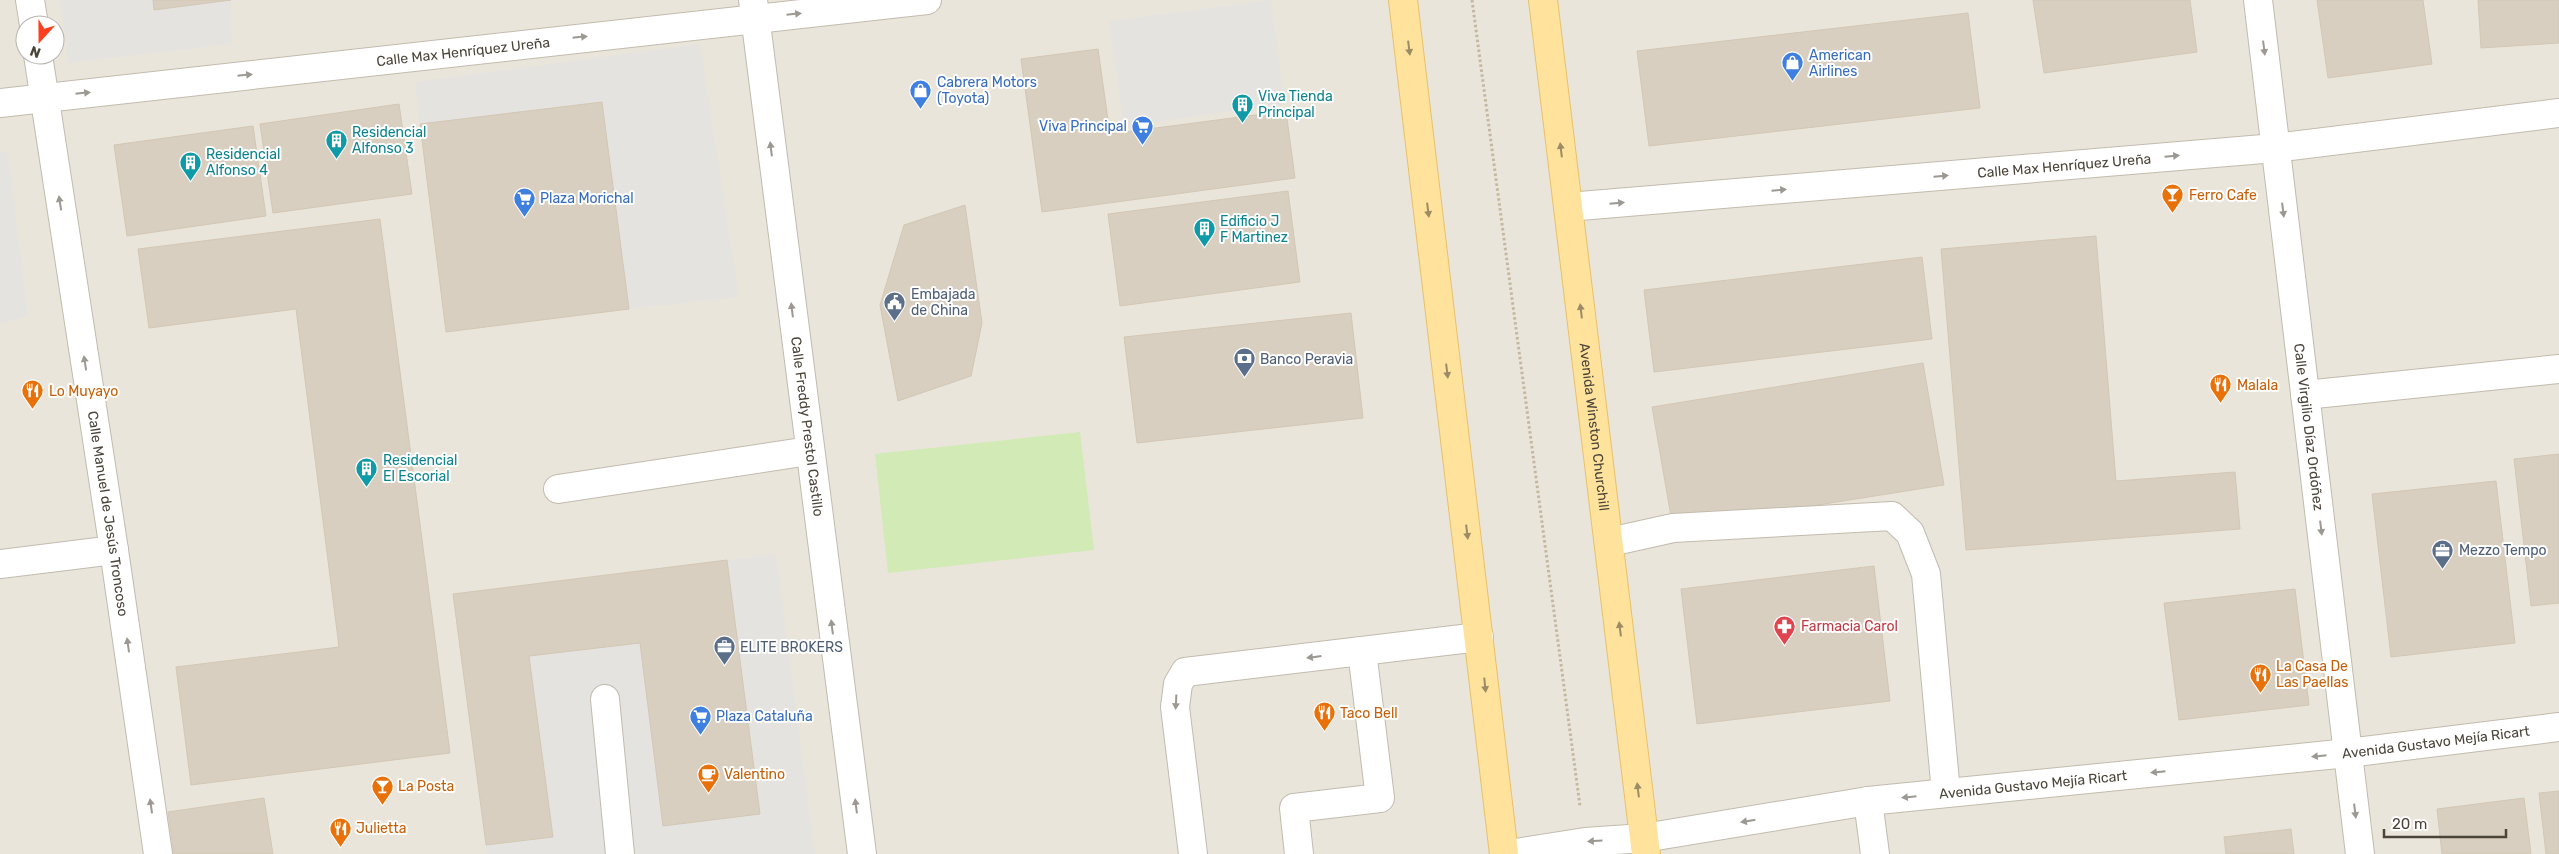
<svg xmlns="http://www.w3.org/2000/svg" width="2559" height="854" font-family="Rubik,sans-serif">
<rect width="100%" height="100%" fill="#f6f3ec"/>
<path fill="#eae5da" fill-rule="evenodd" d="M0 0H2559V854H0ZM25 25H55V55H25Z"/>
<polygon fill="#d2eab5" points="1080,432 1094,550 888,573 875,454"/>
<g fill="#e5e3e0">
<polygon points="60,0 153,0 154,10 231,0 232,44 69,63"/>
<polygon points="1271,0 1285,104 1124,126 1109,21"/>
<polygon points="700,44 739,297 629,309 602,102 420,124 415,82"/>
<polygon points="8,151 28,316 0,324 0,152"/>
<polygon points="776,554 815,854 487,854 486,845 553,837 529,656 640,643 663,826 727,560"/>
</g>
<g fill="#d8cfc1" stroke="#d3c7b4">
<polygon points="153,0 231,0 154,10"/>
<polygon points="2033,0 2190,0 2197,52 2044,73"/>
<polygon points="2317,0 2423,0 2432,64 2328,78"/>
<polygon points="2478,0 2559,0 2559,43 2481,48"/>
<polygon points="1968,13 1980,108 1649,146 1637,51"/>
<polygon points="1098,49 1110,134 1286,111 1295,178 1042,212 1021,59"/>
<polygon points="602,102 629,309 446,332 420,124"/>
<polygon points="399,104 412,194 273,213 260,124"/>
<polygon points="253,126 266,216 127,236 114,145"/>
<polygon points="1288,191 1300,282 1120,306 1108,214"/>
<polygon points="965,205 982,323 971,376 898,401 880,305 904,225"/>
<polygon points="380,219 450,753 191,785 176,667 339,647 296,309 149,328 138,249"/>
<polygon points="2096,236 2116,481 2235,472 2240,529 1966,550 1941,249"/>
<polygon points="1922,257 1932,339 1654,372 1644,290"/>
<polygon points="1351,313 1363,418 1137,443 1124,337"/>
<polygon points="1923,363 1944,485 1673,528 1652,407"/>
<polygon points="2559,454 2559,603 2531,606 2514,459"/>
<polygon points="2496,481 2515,643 2391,657 2372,494"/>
<polygon points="727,560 760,814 663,826 640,643 529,656 553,837 486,845 453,594"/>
<polygon points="1874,566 1890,701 1697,724 1681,589"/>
<polygon points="2295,589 2309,705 2179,720 2164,603"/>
<polygon points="2559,791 2559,854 2546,854 2539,793"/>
<polygon points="264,798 273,854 174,854 168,812"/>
<polygon points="2524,798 2531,854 2442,854 2437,809"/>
<polygon points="2291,829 2294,854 2226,854 2224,837"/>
</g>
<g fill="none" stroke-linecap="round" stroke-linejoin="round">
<defs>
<g id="minor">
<polyline points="30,0 34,25"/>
<path id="s1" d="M753 0 862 854"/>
<path id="s2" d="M2258 0 2360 854"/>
<path id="s3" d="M38 55 114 550 158 854"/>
<path id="s4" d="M0 103 927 0"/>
<path id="s5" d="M1568 207 2275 148 2559 113"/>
<polyline points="2305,395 2559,369"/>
<polyline points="558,489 809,451"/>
<polyline points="1610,542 1673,528 1892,516 1910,533 1926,574 1946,793"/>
<polyline points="0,564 114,550"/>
<polyline points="605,699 620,854"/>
<polyline points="1868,801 1875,854"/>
<polyline points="1193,854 1175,707 1178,684 1185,672 1479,637"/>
<polyline points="1299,854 1294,808 1380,798 1362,651"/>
<path id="s6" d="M1509 854 1585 842 1644 838 1868 801 2348 753 2559 727"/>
</g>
<g id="major">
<polyline points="1403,0 1504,854"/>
<path id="s7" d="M1543 0 1646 854"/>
</g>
</defs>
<use href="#minor" stroke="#c2bbae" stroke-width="30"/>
<use href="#major" stroke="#e6c16a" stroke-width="30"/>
<polyline stroke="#c4b79f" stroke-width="3" stroke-dasharray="2.5 2.5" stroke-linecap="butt" points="1472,0 1580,806"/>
<use href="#minor" stroke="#fff" stroke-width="28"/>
<use href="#major" stroke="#ffe39c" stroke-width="28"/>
</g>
<defs><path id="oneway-solid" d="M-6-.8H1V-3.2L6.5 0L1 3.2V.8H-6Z" transform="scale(1.25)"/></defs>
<g fill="#9c9892">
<use href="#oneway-solid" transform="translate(794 14) rotate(-6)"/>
<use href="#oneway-solid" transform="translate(580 37) rotate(-6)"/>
<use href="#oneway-solid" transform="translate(2264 48) rotate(83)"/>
<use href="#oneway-solid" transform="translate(245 75) rotate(-6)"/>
<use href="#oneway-solid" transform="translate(83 93) rotate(-6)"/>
<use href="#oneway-solid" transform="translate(771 149) rotate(-97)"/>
<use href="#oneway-solid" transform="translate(2172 156) rotate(-5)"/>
<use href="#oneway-solid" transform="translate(1941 176) rotate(-5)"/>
<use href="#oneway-solid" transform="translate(1779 190) rotate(-5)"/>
<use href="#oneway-solid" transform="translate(60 203) rotate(-99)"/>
<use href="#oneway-solid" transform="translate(1617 203) rotate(-5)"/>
<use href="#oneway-solid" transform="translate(2283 210) rotate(83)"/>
<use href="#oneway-solid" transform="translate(792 310) rotate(-97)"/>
<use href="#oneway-solid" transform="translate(85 363) rotate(-99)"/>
<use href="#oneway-solid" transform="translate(2321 528) rotate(83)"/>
<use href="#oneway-solid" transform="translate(832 627) rotate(-97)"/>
<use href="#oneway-solid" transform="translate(128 645) rotate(-98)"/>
<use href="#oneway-solid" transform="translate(1314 657) rotate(173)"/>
<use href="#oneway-solid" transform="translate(1176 702) rotate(93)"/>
<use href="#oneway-solid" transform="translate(2319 756) rotate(174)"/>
<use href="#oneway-solid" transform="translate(2158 772) rotate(174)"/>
<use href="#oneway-solid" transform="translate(1909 797) rotate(174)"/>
<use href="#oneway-solid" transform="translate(151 806) rotate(-98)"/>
<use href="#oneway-solid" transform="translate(856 806) rotate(-97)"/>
<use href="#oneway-solid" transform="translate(2355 811) rotate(83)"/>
<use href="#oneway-solid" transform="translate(1748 821) rotate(171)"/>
<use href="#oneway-solid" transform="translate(1595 841) rotate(177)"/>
</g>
<g fill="#9c8c66">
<use href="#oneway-solid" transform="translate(1409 48) rotate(83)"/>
<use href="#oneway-solid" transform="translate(1561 150) rotate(-97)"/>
<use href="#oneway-solid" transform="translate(1428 210) rotate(83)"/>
<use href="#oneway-solid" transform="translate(1581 311) rotate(-97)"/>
<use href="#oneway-solid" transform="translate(1447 371) rotate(83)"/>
<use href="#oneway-solid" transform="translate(1467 532) rotate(83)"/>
<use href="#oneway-solid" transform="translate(1620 629) rotate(-97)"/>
<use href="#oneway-solid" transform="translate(1485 685) rotate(84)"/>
<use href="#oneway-solid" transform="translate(1638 790) rotate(-97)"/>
</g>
<defs>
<symbol id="shop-pin" viewBox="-11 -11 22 30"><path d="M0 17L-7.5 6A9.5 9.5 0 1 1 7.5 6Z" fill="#3f7fe0" stroke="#fff"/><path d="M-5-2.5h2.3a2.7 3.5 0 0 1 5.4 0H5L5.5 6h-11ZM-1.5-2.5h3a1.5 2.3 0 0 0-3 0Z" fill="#fff"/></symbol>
<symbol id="building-pin" viewBox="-11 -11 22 30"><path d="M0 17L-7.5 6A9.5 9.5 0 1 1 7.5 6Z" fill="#0f9aa8" stroke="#fff"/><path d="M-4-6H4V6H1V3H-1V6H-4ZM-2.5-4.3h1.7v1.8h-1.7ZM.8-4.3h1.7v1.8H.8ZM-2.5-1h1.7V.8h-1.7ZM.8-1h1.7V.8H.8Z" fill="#fff"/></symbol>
<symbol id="supermarket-pin" viewBox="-11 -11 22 30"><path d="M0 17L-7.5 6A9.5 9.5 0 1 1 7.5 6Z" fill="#3f7fe0" stroke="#fff"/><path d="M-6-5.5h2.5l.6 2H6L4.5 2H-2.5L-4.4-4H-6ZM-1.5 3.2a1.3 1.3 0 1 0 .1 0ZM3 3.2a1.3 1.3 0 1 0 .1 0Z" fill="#fff"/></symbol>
<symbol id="bar-pin" viewBox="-11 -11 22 30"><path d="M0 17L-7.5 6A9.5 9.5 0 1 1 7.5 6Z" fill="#e8710a" stroke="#fff"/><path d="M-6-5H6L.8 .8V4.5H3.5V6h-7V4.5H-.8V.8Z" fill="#fff"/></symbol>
<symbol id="civic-pin" viewBox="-11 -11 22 30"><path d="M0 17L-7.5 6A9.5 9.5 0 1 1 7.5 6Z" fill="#5c6f8a" stroke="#fff"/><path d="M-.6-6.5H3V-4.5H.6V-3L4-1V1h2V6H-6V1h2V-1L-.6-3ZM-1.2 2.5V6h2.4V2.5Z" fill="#fff"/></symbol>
<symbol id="bank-pin" viewBox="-11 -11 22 30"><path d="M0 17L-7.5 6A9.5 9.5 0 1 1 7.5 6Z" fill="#5c6f8a" stroke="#fff"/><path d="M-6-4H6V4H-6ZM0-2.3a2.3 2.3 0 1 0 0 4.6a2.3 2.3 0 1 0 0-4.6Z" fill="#fff"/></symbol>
<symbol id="restaurant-pin" viewBox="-11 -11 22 30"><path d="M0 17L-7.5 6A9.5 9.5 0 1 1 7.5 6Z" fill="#e8710a" stroke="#fff"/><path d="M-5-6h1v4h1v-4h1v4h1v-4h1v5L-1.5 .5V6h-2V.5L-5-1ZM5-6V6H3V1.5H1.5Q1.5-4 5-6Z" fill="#fff"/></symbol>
<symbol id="office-pin" viewBox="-11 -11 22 30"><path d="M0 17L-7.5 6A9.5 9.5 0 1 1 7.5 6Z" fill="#5c6f8a" stroke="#fff"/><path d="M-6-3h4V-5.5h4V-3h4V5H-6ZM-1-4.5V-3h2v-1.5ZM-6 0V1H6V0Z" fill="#fff"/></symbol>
<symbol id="pharmacy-pin" viewBox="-11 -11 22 30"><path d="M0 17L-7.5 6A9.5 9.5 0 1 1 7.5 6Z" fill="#e0444e" stroke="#fff"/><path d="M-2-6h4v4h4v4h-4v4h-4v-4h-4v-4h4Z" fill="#fff"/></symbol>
<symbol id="cafe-pin" viewBox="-11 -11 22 30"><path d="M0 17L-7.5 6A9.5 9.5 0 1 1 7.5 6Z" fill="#e8710a" stroke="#fff"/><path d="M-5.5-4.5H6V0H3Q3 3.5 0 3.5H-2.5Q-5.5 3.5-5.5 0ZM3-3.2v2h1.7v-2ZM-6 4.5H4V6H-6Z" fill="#fff"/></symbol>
</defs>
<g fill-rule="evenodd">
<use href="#shop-pin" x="1780" y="50" width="25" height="34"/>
<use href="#shop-pin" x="908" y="78" width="25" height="34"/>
<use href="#building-pin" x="1230" y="92" width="25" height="34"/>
<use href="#supermarket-pin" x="1130" y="114" width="25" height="34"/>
<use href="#building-pin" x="324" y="128" width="25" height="34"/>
<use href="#building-pin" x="178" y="150" width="25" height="34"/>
<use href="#bar-pin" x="2160" y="182" width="25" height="34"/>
<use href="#supermarket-pin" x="512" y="186" width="25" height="34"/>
<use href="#building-pin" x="1192" y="216" width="25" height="34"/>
<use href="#civic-pin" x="882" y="290" width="25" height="34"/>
<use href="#bank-pin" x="1232" y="346" width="25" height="34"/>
<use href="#restaurant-pin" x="2208" y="372" width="25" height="34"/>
<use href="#restaurant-pin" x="20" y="378" width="25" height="34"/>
<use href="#building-pin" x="354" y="456" width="25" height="34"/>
<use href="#office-pin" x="2430" y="538" width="25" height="34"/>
<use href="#pharmacy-pin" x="1772" y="614" width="25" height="34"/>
<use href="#office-pin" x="712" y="634" width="25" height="34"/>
<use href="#restaurant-pin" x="2248" y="662" width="25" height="34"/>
<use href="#restaurant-pin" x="1312" y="700" width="25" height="34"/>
<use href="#supermarket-pin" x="688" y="704" width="25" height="34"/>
<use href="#cafe-pin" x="696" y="762" width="25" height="34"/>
<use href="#bar-pin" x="370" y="774" width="25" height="34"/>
<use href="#restaurant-pin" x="328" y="816" width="25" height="34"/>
</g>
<g text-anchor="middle" stroke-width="4" stroke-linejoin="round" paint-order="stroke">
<g font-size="14" fill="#4b4439" stroke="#fff">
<text dy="5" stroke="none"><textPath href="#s4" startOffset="466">Calle Max Henríquez Ureña</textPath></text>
<text dy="5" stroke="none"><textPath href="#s5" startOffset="498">Calle Max Henríquez Ureña</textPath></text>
<text dy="5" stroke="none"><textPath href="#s1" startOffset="430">Calle Freddy Prestol Castillo</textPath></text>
<text dy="5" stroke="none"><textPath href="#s7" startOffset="430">Avenida Winston Churchill</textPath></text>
<text dy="5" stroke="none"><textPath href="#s2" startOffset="430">Calle Virgilio Díaz Ordóñez</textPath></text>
<text dy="5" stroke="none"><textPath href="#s3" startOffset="464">Calle Manuel de Jesús Troncoso</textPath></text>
<text dy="5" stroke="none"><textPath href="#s6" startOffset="934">Avenida Gustavo Mejía Ricart</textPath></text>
<text dy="5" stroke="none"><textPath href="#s6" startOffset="529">Avenida Gustavo Mejía Ricart</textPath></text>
</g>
<g font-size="14" fill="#366cbe" stroke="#fff" text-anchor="start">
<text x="1809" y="60">American<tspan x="1809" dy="16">Airlines</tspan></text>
<text x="937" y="87">Cabrera Motors<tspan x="937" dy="16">(Toyota)</tspan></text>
<text x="1127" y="131" text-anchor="end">Viva Principal</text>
<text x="540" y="203">Plaza Morichal</text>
<text x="716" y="721">Plaza Cataluña</text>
</g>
<g font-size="14" fill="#0d838f" stroke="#fff" text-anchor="start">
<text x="1258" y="101">Viva Tienda<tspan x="1258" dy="16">Principal</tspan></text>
<text x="352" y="137">Residencial<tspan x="352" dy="16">Alfonso 3</tspan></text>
<text x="206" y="159">Residencial<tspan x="206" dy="16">Alfonso 4</tspan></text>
<text x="1220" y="226">Edificio J<tspan x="1220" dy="16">F Martinez</tspan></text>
<text x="383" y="465">Residencial<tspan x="383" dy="16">El Escorial</tspan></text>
</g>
<g font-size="14" fill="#c56008" stroke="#fff" text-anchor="start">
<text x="2189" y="200">Ferro Cafe</text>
<text x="2237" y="390">Malala</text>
<text x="49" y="396">Lo Muyayo</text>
<text x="2276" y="671">La Casa De<tspan x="2276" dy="16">Las Paellas</tspan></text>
<text x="1340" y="718">Taco Bell</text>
<text x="724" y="779">Valentino</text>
<text x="398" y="791">La Posta</text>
<text x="356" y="833">Julietta</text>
</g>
<g font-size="14" fill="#4e5e75" stroke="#fff" text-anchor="start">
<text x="911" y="299">Embajada<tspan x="911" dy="16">de China</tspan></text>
<text x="1260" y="364">Banco Peravia</text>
<text x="2459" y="555">Mezzo Tempo</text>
<text x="740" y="652">ELITE BROKERS</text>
</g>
<g font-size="14" fill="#be3a42" stroke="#fff" text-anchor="start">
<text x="1801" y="631">Farmacia Carol</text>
</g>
</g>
<g transform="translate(40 40) rotate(201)"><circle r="24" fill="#ffffff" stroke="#b7b4b0"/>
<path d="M0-4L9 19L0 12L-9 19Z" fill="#fc3f1d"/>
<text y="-8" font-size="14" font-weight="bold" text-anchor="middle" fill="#4b4439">N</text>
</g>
<path d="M2384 829v8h122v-8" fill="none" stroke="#4b4439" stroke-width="2.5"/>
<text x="2392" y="829" font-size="15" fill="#4b4439" stroke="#ffffff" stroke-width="4" paint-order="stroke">20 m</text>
</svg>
